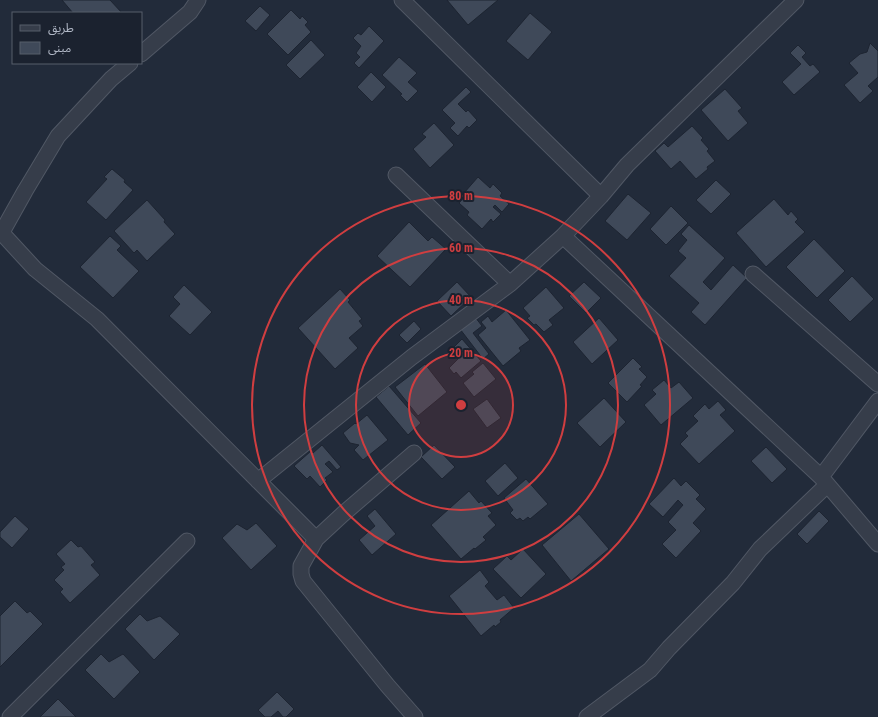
<svg xmlns="http://www.w3.org/2000/svg" width="878" height="717" viewBox="0 0 878 717" font-family="'Roboto Condensed','Noto Sans Arabic',sans-serif">
	<style>
		.building { fill: #3f4959; stroke: #1d2431 }
		.lines { fill: none; stroke-linecap: round; stroke-linejoin: round }
		.street-casing { stroke: #515865; stroke-width: 17 }
		.street { stroke: #363d4a; stroke-width: 15 }
		.ring { fill: none; stroke: #d03e40; stroke-width: 2 }
		.centre { fill: #d03e40; stroke: #1b222f; stroke-width: 2 }
		.ring-label { font-size: 12px; text-anchor: middle; font-weight: bold; fill: #d03e40; stroke: #1b222f; stroke-width: 4; stroke-linejoin: round; paint-order: stroke }
	</style>
	<rect width="100%" height="100%" fill="#222b3a"/>
	<path class="building" d="M62,0h48l12,13h-49z
		M447,0h51l-30,25z
		M260,6l10,9 -14,16 -11,-10z
		M291,10l9,9 2,-3 6,6 -3,3 6,7 -23,23 -21,-21z
		M530,13l22,19 -24,28 -22,-19z
		M369,26l15,15 -25,27 -5,-5 6,-6 -4,-4 5,-7 -8,-8 5,-5 3,2z
		M311,40l14,15 -25,24 -14,-14z
		M870,43l8,8v26l-10,9 5,5 -13,12 -16,-18 14,-12 -9,-10 11,-9 7,-2z
		M798,45l8,8 -4,4 8,9 3,-2 7,8 -26,23 -12,-13 19,-18 -11,-11z
		M399,57l18,16 -9,9 10,9 -11,11 -7,-7 2,-1 -20,-19z
		M371,72l15,15 -14,15 -15,-15z
		M466,87l5,5 -13,12 8,8 2,-2 9,10 -8,8 -2,-2 -9,10 -8,-8 5,-5 -13,-13z
		M725,89l17,19 -4,3 10,12 -20,18 -27,-31z
		M434,123l20,22 -24,23 -17,-19 13,-12 -4,-3z
		M692,126l11,12 -2,2 8,9 -2,2 8,10 -8,6 1,2 -12,10 -16,-18 -9,8 -16,-18 9,-8 4,4z
		M112,169l13,11 -1,2 9,8 -27,30 -20,-18 21,-23 -3,-2z
		M478,177l12,11 3,-4 9,9 -2,3 9,8 -7,8 -7,-7 -2,2 8,7 -8,8 -2,-3 -9,10 -15,-14 2,-3 -10,-9 7,-8 -2,-2z
		M716,180l15,14 -20,20 -15,-14z
		M628,194l23,19 -24,27 -22,-19z
		M774,199l14,16 3,-4 7,8 -3,3 10,10 -39,35 -30,-34z
		M147,200l18,20 -1,2 11,12 -28,27 -10,-11 -3,3 -20,-22z
		M671,206l17,17 -22,22 -16,-16z
		M409,222l19,19 4,-4 14,12 -36,38 -33,-31z
		M689,225l36,33 -22,24 8,8 22,-25 14,13 -42,47 -14,-13 8,-9 -30,-27 17,-18 -8,-7 9,-11 -6,-6z
		M110,236l11,10 -4,4 22,21 -26,27 -33,-31z
		M814,239l31,32 -28,27 -31,-31z
		M852,276l22,23 -24,23 -22,-22z
		M457,282l14,15 -20,19 -14,-15z
		M584,282l17,16 -15,15 -17,-17z
		M184,285l28,27 -22,23 -21,-19 11,-12 -7,-7z
		M546,287l18,21 -15,12 4,5 -9,7 -8,-8 -2,1 -7,-7 3,-2 -7,-8z
		M340,289l10,11 -2,2 14,17 -3,2 4,5 -14,12 9,10 -23,21 -37,-41z
		M506,310l24,30 -11,8 2,3 -18,15 -25,-31 8,-7 -5,-6 7,-6 4,6z
		M475,317l7,9 -9,7 16,21 -6,5 -23,-30z
		M599,318l19,22 -26,24 -19,-22z
		M414,321l7,8 -14,14 -8,-8z
		M462,339l19,22 -20,17 -5,-6 -2,2 -5,-6 9,-9 -8,-8z
		M633,358l9,9 -3,2 8,8 -7,8 2,1 -15,16 -19,-19z
		M483,363l13,16 -22,18 -11,-14 11,-9 -2,-2z
		M425,364l22,28 -29,24 -23,-29z
		M664,380l7,8 8,-6 14,16 -32,27 -17,-20 12,-11 -4,-4z
		M389,386l32,37 -13,12 -32,-38z
		M604,398l22,24 -26,25 -23,-24z
		M487,399l14,19 -14,10 -14,-19z
		M718,401l8,9 -6,5 15,16 -36,33 -19,-20 8,-8 -3,-3 13,-12 -5,-5 12,-12 4,5z
		M367,415l21,25 -25,20 -9,-10 5,-5 -9,-2 -7,-10 12,-10 1,1z
		M322,445l19,22 -4,3 -8,-9 -4,3 8,8 -8,6 2,2 -7,7 -10,-11 -3,3 -13,-13 17,-15 2,2z
		M434,445l21,22 -13,12 -21,-22z
		M766,447l21,22 -15,14 -21,-22z
		M505,463l13,15 -20,18 -13,-15z
		M674,478l7,8 5,-5 14,14 -4,4 10,10 -13,14 8,8 -25,27 -14,-14 14,-14 -8,-8 15,-17 -5,-5 -15,17 -14,-13z
		M526,479l22,25 -18,15 -2,-2 -5,4 -3,-3 -3,2 -7,-7 3,-3 -9,-12z
		M469,491l10,12 2,-2 11,12 -4,3 8,9 -13,12 3,3 -11,9 -1,-1 -13,11 -30,-34z
		M375,509l21,25 -24,21 -13,-15 16,-14 -8,-10z
		M819,511l10,10 -22,23 -10,-10z
		M579,514l30,35 -38,32 -29,-36z
		M15,516l14,13 -17,19 -12,-11v-5z
		M256,523l21,23 -26,24 -29,-32 15,-14 10,6z
		M71,540l7,7 3,-1 14,16 -4,3 9,10 -30,28 -10,-11 3,-3 -9,-9 10,-10 -3,-3 4,-3 -9,-10z
		M523,549l23,25 -25,24 -28,-29 14,-13 4,4z
		M480,570l9,12 -4,4 12,14 7,-5 10,13 -14,12 1,2 -6,5 -1,-2 -13,11 -32,-40z
		M15,601l12,12 3,-2 13,13 -43,43v-51z
		M140,614l7,7 13,-5 20,18 -26,26 -29,-31z
		M101,654l8,8 14,-8 17,18 -26,27 -29,-29z
		M277,692l17,17 -8,8h-3l-5,-6 -7,6h-6l-7,-7z
		M58,699l18,18h-36z"/>
	<g class="lines">
		<defs>
			<path id="street" d="M402,0l199,196
				M141,54l49,-42 8,-12
				M396,175l114,109
				M0,231l35,38 62,50 219,220
				M2,232l23,-41 33,-55 53,-57 19,-16
				M563,236l258,241 57,67
				M753,274l125,110
				M414,453l-71,61 -27,25 -15,27v8l2,7 84,104 28,32
				M821,477l57,-76
				M258,481l154,-124 98,-73 53,-48 38,-40 26,-31 169,-165
				M10,717l177,-176
				M587,717l63,-47 19,-22 64,-65 27,-34 67,-64"/>
		</defs>
		<use href="#street" class="street-casing"/>
		<use href="#street" class="street"/>
	</g>
	<circle cx="461" cy="405" r="52" fill="#d03e40" fill-opacity=".12"/>
	<g class="ring">
		<circle cx="461" cy="405" r="52"/>
		<circle cx="461" cy="405" r="105"/>
		<circle cx="461" cy="405" r="157"/>
		<circle cx="461" cy="405" r="209"/>
	</g>
	<circle cx="461" cy="405" r="6" class="centre"/>
	<g class="ring-label">
		<text x="461" y="200">80 m</text>
		<text x="461" y="252">60 m</text>
		<text x="461" y="304">40 m</text>
		<text x="461" y="357">20 m</text>
	</g>
	<rect x="12" y="12" width="130" height="52" fill="#1b222f" stroke="#575e6b"/>
	<rect x="20" y="25" width="20" height="6" fill="#363d4a" stroke="#575e6b"/>
	<text x="48" y="32" font-size="12" fill="#b1b8c6">طريق</text>
	<rect x="20" y="42" width="20" height="12" fill="#3f4959" stroke="#575e6b"/>
	<text x="48" y="52" font-size="12" fill="#b1b8c6">مبنى</text>
</svg>
